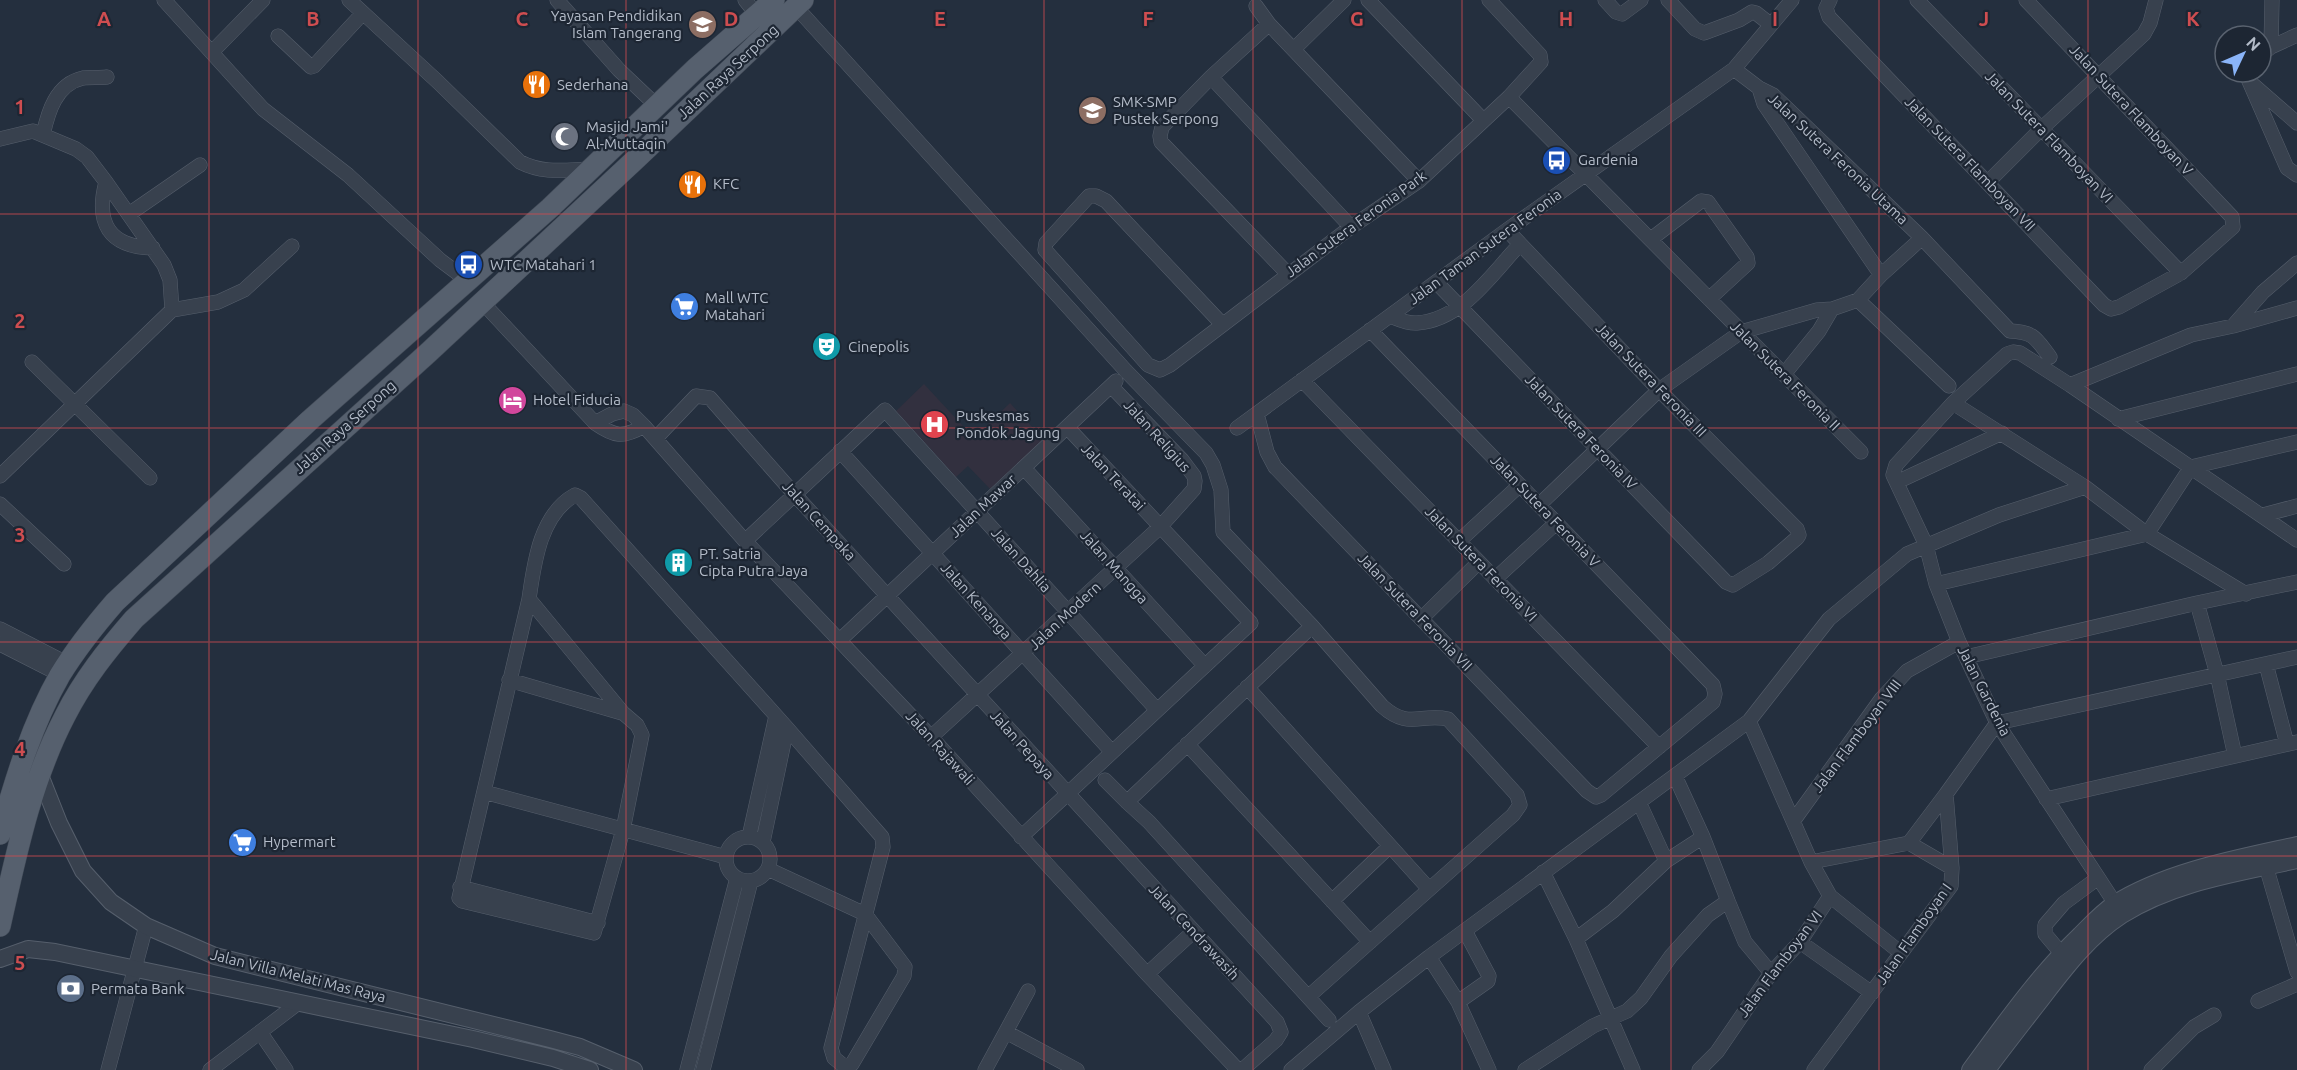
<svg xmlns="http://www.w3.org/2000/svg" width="2297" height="1070" viewBox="0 0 2297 1070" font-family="Ubuntu,sans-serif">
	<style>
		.medical { fill: #32303f }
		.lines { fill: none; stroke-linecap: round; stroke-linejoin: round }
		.minor-casing { stroke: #565f6c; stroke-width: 15 }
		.tertiary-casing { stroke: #565f6c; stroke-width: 18 }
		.primary-casing { stroke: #414a57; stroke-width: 22 }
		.minor { stroke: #38414e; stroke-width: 14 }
		.tertiary { stroke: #38414e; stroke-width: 16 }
		.primary { stroke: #56606e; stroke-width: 21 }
		.grid { fill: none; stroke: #ce4d50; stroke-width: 1.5; stroke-opacity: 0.55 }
		.labels { text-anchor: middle; stroke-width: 4.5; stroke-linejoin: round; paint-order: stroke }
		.poi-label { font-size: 15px; fill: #b4bcc9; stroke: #1d2633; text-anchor: start }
		.street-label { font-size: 15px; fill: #b4bcc9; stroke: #1d2633 }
		.grid-label { font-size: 20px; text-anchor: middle; font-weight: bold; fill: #ce4d50; stroke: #1d2633; stroke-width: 4.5; stroke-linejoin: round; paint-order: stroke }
	</style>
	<rect width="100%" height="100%" fill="#242f3e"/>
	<path class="medical" d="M924,384l50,54 36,-35 35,38 -54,49 -23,-24 -12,11 -60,-66z"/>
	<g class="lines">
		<defs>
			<path id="minor" d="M164,0l99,109 85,66 92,85 28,21
				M349,0l89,82 82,80c24,12 44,8 70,7
				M557,0l62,70 38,36
				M745,0l12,15
				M1368,0l115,120
				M1605,0l11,12 6,2 19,-14
				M1668,0l27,29 9,4 35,-13 13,-8 4,1 14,11
				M1830,0l-4,8 3,9 275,288 7,4 8,-2 62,-34 52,-46 -1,-10 -206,-217
				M1917,0l264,273
				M1256,6l13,18 150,157
				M796,7l330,364 80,82 7,12 8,25 2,42 89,94 70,80c27,24 38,7 66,13l69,76 3,10 -7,10 -204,181
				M1269,24l-58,53 -49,50 -2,9 1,6 127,132
				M278,36l33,31 3,-1 49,-53
				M2271,47l1,-47
				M1294,49l50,-49
				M212,52l51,-52
				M2261,55l10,-8 26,-12
				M1734,69l25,19 14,7 149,143 88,93c25,1 26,8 40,26
				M2245,72l42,96 10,7
				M1211,77l140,150
				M2251,83l46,40
				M1759,88l5,16 117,171
				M1509,97l352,355
				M43,135c5,-23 13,-51 40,-57 7,-1 17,0 24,-1
				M0,139l33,-8 43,18 11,8 19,25 58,83 6,15 2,30 -172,166
				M106,182c-11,41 3,65 47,66
				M1988,182l53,-53 103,-95 6,-11 6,-23
				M129,214l71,-49
				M1651,239l50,-38 7,1 39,55 1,6 -39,36
				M1436,282l290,300 7,3 35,-22 29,-25 2,-3 -2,-6 -138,-139 -152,-160
				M1858,300l91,86
				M482,302l113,121c20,14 28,15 49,3
				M172,310l46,-8 26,-12 48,-44
				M1390,316c8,3 18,8 27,7 45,-3 74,-48 103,-79
				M1222,324l-116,-123 -10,-5h-7l-43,47 -1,7 103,115 12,5 10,-5 181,-138 68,-46 90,-84 32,-35 -1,-7 -51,-55
				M2233,326l30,-34 34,-29
				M32,362l118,116
				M1785,373l34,-42 13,-22 26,-9 23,-25 41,-37
				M1302,380l357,367
				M2070,385l121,-50 42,-9 64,-18
				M1953,403l-57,62 -3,10 33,70 10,39 23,58 38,81 123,188
				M1257,414l10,38 8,15 312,324 9,6 5,-2 112,-93 2,-8 -2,-9 -343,-355
				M2118,419l179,-45
				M595,423l17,-9 12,-3 9,4 11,11 101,115 186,196 216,237 91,96
				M1237,428l270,-198 227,-161 58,-69
				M656,438l40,-42 14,2 86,98 481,526 4,10 -5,8 -34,30
				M840,451l272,301
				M1024,468l181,198
				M1897,482l105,-49
				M0,504l64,60
				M1539,505l120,-115 82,-58 76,-22 15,-1
				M2263,515l34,-9
				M745,541l140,-131 272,300
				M1459,541l61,-56
				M1495,579l61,-56
				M1936,584l211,-50 44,-67 106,-25
				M2246,594l-99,-60 -62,-47 -132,-84 54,-49 6,-2 7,1 50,32 227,155
				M529,599l94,114 14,12 5,10 -19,95 -29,103 -132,-32 -3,-3 70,-299c5,-35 11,-85 46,-104l6,3 206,230 95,109 1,10 -52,201 3,10 10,8 8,-2 52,-88 1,-9 -40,-53 -97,-45
				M2197,603l20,71 18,82
				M1422,618l57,-56
				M1312,626l-185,176 22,20 180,198
				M0,629l68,35
				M840,640l276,-259
				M0,644l61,31
				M1966,657l231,-54 100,-21
				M2266,664l21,80
				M509,680l113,33
				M1247,687l182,202
				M931,737l229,-210 34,-38 1,-8 -1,-5 -12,-16 -71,-74
				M1187,744l183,198
				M1105,780l22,22
				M484,792l242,65
				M1946,794l-37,49 43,25
				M2046,799l251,-57
				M1639,802l27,59
				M1794,820l88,-122 25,-27 52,-29
				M726 859a22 22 0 1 1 44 0a22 22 0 1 1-44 0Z
				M749,837l27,-121
				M1021,837l230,-214 -184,-196
				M763,842l24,-114
				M2263,856l34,116
				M1811,862l98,-19
				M1543,872l33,67 57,131
				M460,887l138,36
				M1830,896l71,57
				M1332,901l58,-55
				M1728,901l17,41 26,31
				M1576,939l37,-28 53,-50 37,-24
				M1800,942l72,51
				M2061,953l-16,-19v-9l19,-22 34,-25
				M1429,957l29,45 31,68
				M1147,974l46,-42
				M2258,1001l39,-17
				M1458,1002l30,-21 1,-5 -24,-45
				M1359,1012l25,58
				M260,1032l26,38
				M1006,1032l71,38
				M108,1070l38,-144
				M210,1070l87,-66
				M687,1070l50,-192
				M703,1070l48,-189
				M985,1070l43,-79
				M1291,1070l68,-58 70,-55 320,-236 80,-102 78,-65 92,-39 86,-28
				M1525,1070l68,-44 34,-15 14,-13 30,-42 37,-41 20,-14 -25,-64 -28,-61
				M1699,1070l18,-18 54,-79 29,-31 30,-46 -19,-34 -62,-141
				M1814,1070l137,-184 1,-18 -6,-74 51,-71 300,-66
				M2151,1070l43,-43 20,-12"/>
			<path id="tertiary" d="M40,775l19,48 24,48 28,31 35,24 69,30 335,83 30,8 54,23
				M0,959l28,-10 27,3 418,87 80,19 37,12
				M1970,1070c34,-46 68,-95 110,-135 11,-11 21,-22 34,-31 52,-33 124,-46 183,-59
				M1987,1070c17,-23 35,-46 53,-69 24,-31 48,-64 82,-86 52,-33 117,-42 175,-55"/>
			<path id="primary" d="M0,834c15,-54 32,-110 60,-159 16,-26 35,-50 55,-73l195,-182 240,-212 145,-139 79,-69
				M0,926c16,-71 31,-145 65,-210 18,-36 43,-67 69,-97l295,-267 208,-194 166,-158"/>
		</defs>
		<use href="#minor" class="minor-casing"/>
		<use href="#tertiary" class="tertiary-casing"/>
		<use href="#primary" class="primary-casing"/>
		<use href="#minor" class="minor"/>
		<use href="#tertiary" class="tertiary"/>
		<use href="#primary" class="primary"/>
	</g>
	<path class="grid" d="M209,0v1070M418,0v1070M626,0v1070M835,0v1070M1044,0v1070M1253,0v1070M1462,0v1070M1671,0v1070M1879,0v1070M2088,0v1070M0,214h2297M0,428h2297M0,642h2297M0,856h2297"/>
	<defs>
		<symbol id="school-disc" viewBox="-11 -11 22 22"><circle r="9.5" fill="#8d6e63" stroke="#1d2633"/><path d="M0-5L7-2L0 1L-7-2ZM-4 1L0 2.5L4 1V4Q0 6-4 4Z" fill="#fff"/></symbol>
		<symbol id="restaurant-disc" viewBox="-11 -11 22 22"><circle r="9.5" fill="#e8710a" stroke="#1d2633"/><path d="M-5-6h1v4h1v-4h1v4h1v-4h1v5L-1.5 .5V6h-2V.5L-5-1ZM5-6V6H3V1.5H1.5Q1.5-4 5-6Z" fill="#fff"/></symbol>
		<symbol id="mosque-disc" viewBox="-11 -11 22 22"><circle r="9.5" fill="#6b7280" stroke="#1d2633"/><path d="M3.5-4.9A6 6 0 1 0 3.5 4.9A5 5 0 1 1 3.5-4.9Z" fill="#fff"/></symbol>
		<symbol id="bus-disc" viewBox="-11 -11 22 22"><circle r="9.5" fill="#1a4fb4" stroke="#1d2633"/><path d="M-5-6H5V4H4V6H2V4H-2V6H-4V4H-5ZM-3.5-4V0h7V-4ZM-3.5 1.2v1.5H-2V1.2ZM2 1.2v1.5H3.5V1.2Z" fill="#fff"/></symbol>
		<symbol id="supermarket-disc" viewBox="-11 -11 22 22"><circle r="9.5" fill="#3f7fe0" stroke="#1d2633"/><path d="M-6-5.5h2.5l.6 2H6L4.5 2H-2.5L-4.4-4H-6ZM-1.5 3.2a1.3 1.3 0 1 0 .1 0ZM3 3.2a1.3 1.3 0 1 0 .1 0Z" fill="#fff"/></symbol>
		<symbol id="theatre-disc" viewBox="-11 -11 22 22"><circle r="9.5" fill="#0f9aa8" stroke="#1d2633"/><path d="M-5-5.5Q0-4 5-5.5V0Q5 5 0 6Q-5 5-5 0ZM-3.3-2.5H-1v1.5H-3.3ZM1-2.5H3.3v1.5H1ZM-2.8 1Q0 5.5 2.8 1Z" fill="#fff"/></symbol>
		<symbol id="hotel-disc" viewBox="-11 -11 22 22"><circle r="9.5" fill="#d1479c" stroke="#1d2633"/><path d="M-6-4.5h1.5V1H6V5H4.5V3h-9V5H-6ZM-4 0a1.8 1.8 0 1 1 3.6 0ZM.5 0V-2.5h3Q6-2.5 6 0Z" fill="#fff"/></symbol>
		<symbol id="hospital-disc" viewBox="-11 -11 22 22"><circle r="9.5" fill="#e0444e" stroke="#1d2633"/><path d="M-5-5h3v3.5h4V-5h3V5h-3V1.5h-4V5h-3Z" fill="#fff"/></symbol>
		<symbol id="building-disc" viewBox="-11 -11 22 22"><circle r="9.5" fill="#0f9aa8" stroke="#1d2633"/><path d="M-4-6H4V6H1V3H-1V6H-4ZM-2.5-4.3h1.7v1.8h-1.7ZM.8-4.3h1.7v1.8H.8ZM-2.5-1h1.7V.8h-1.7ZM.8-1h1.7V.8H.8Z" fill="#fff"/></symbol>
		<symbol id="bank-disc" viewBox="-11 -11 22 22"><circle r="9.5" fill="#5c6f8a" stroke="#1d2633"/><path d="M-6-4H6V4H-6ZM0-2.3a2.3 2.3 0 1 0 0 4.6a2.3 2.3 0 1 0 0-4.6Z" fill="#fff"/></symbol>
	</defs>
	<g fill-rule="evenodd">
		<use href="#school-disc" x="686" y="8" width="33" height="33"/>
		<use href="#restaurant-disc" x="520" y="68" width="33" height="33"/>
		<use href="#school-disc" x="1076" y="94" width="33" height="33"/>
		<use href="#mosque-disc" x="548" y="120" width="33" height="33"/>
		<use href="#bus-disc" x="1540" y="144" width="33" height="33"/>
		<use href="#restaurant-disc" x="676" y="168" width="33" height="33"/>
		<use href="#bus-disc" x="452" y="248" width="33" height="33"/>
		<use href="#supermarket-disc" x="668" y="290" width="33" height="33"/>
		<use href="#theatre-disc" x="810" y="330" width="33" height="33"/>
		<use href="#hotel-disc" x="496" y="384" width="33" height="33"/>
		<use href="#hospital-disc" x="918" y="408" width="33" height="33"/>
		<use href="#building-disc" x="662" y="546" width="33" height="33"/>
		<use href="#supermarket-disc" x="226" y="826" width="33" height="33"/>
		<use href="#bank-disc" x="54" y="972" width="33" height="33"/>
	</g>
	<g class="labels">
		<g class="poi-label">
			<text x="682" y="21" text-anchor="end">Yayasan Pendidikan<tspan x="682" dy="17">Islam Tangerang</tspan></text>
			<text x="557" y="90">Sederhana</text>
			<text x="1113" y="107">SMK-SMP<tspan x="1113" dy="17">Pustek Serpong</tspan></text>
			<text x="586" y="132">Masjid Jami'<tspan x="586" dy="17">Al-Muttaqin</tspan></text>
			<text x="1578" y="165">Gardenia</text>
			<text x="713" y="189">KFC</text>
			<text x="490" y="270">WTC Matahari 1</text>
			<text x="705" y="303">Mall WTC<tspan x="705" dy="17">Matahari</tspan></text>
			<text x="848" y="352">Cinepolis</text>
			<text x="533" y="405">Hotel Fiducia</text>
			<text x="956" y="421">Puskesmas<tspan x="956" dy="17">Pondok Jagung</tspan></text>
			<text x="699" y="559">PT. Satria<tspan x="699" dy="17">Cipta Putra Jaya</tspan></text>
			<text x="263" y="847">Hypermart</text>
			<text x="91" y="994">Permata Bank</text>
		</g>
		<g class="street-label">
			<text transform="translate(728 72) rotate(-43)" y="5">Jalan Raya Serpong</text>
			<text transform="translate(2131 110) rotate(47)" y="5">Jalan Sutera Flamboyan V</text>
			<text transform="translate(2049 137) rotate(46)" y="5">Jalan Sutera Flamboyan VI</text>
			<text transform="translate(1838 159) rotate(43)" y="5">Jalan Sutera Feronia Utama</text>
			<text transform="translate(1970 164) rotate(46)" y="5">Jalan Sutera Flamboyan VII</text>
			<text transform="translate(1356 224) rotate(-36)" y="5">Jalan Sutera Feronia Park</text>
			<text transform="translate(1485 247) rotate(-36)" y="5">Jalan Taman Sutera Feronia</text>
			<text transform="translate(1785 376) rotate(45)" y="5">Jalan Sutera Feronia II</text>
			<text transform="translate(1651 380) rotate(46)" y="5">Jalan Sutera Feronia III</text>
			<text transform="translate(345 427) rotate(-42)" y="5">Jalan Raya Serpong</text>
			<text transform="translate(1581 432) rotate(46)" y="5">Jalan Sutera Feronia IV</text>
			<text transform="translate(1157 436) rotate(48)" y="5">Jalan Religius</text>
			<text transform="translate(1113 477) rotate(47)" y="5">Jalan Teratai</text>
			<text transform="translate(983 506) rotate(-43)" y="5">Jalan Mawar</text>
			<text transform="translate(1545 511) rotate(46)" y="5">Jalan Sutera Feronia V</text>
			<text transform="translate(819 521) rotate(48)" y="5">Jalan Cempaka</text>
			<text transform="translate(1021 560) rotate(48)" y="5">Jalan Dahlia</text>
			<text transform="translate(1481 564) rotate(46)" y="5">Jalan Sutera Feronia VI</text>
			<text transform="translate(1114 567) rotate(48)" y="5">Jalan Mangga</text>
			<text transform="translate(976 601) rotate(48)" y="5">Jalan Kenanga</text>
			<text transform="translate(1415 612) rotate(46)" y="5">Jalan Sutera Feronia VII</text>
			<text transform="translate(1065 616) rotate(-43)" y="5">Jalan Modern</text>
			<text transform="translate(1984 691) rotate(63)" y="5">Jalan Gardenia</text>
			<text transform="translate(1857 736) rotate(-53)" y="5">Jalan Flamboyan VIII</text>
			<text transform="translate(1022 745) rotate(48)" y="5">Jalan Pepaya</text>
			<text transform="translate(940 748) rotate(48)" y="5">Jalan Rajawali</text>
			<text transform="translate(1194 932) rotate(47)" y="5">Jalan Cendrawasih</text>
			<text transform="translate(1914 934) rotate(-55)" y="5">Jalan Flamboyan I</text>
			<text transform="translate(1780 964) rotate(-53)" y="5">Jalan Flamboyan VI</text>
			<text transform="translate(298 976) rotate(14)" y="5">Jalan Villa Melati Mas Raya</text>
		</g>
	</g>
	<g class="grid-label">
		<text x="104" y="26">A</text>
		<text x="313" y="26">B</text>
		<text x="522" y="26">C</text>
		<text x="731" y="26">D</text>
		<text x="940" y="26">E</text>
		<text x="1148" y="26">F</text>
		<text x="1357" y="26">G</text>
		<text x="1566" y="26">H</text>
		<text x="1775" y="26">I</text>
		<text x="1984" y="26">J</text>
		<text x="2193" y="26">K</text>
		<text x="20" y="114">1</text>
		<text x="20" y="328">2</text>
		<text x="20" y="542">3</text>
		<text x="20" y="756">4</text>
		<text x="20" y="970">5</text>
	</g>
	<g transform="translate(2243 54) rotate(46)"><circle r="28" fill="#1d2633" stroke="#59626f" stroke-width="1.5"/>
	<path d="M0-4.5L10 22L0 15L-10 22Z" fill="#8ab4f8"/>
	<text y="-9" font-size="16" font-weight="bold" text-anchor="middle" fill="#b4bcc9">N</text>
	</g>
</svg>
